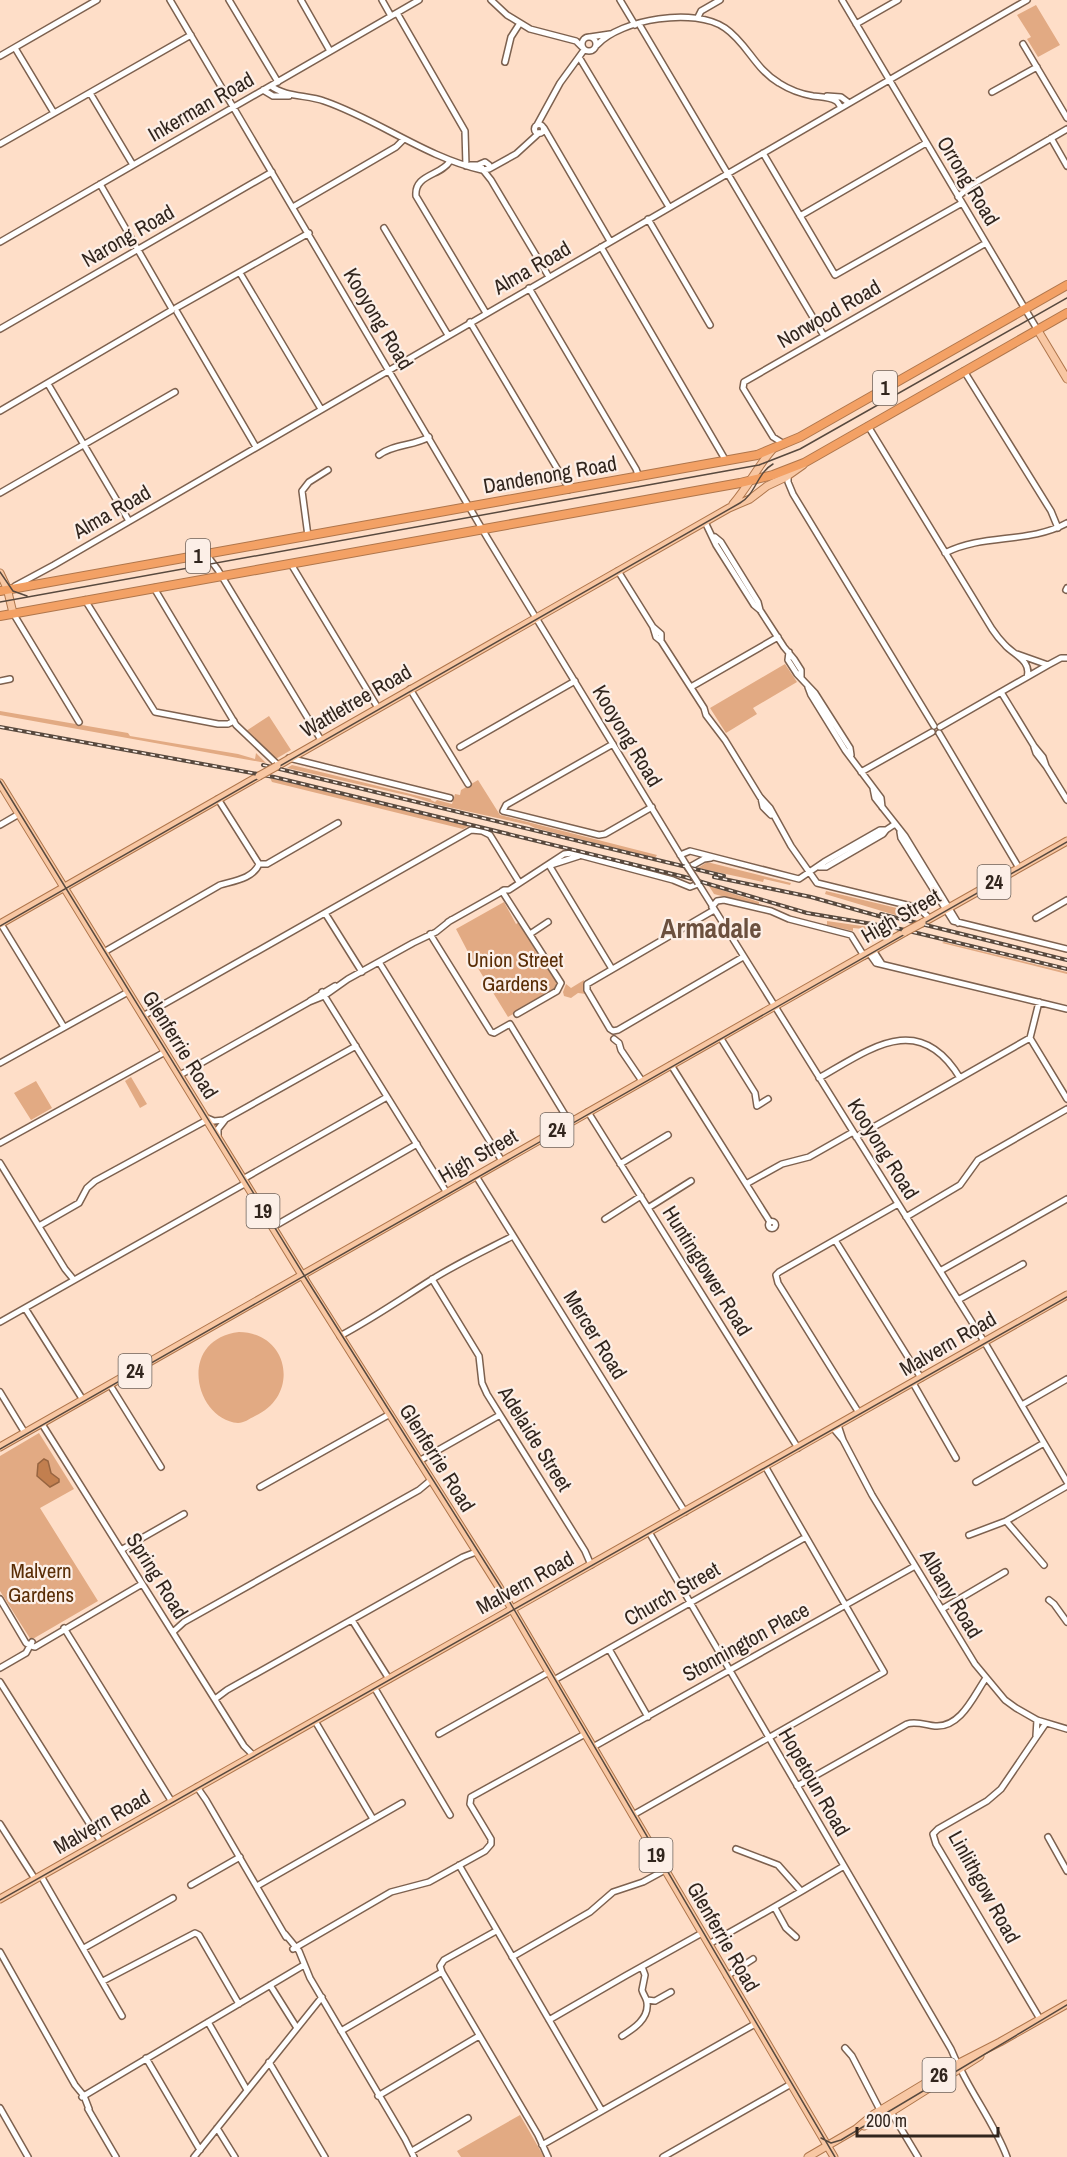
<svg xmlns="http://www.w3.org/2000/svg" width="1067" height="2157" viewBox="0 0 1067 2157" font-family="'Archivo Narrow',sans-serif">
	<style>
		.green { fill: #e2aa83 }
		.water { fill: #c27f4f; stroke: #966440; stroke-width: 1.5 }
		.lines { fill: none; stroke-linecap: round; stroke-linejoin: round }
		.minor-casing { stroke: #7d614f; stroke-width: 8 }
		.major-casing { stroke: #af764c; stroke-width: 9 }
		.highway-casing { stroke: #af764c; stroke-width: 10 }
		.minor { stroke: #fff; stroke-width: 5 }
		.major { stroke: #f8c7a3; stroke-width: 7 }
		.highway { stroke: #f3a165; stroke-width: 8 }
		.tram { stroke: #58493e; stroke-width: 1.5 }
		.rail-casing { stroke: #58493e; stroke-width: 4 }
		.rail { stroke: #fcefe7; stroke-width: 1.5; stroke-dasharray: 4.5; stroke-linecap: butt }
		.minor-bridge-casing { stroke: #7d614f; stroke-width: 8; stroke-linecap: butt }
		.major-bridge-casing { stroke: #af764c; stroke-width: 9; stroke-linecap: butt }
		.minor-bridge { stroke: #fff; stroke-width: 5 }
		.major-bridge { stroke: #f8c7a3; stroke-width: 7 }
		.labels { text-anchor: middle; stroke-width: 4.5; stroke-linejoin: round; paint-order: stroke }
		.shield { fill: #fcefe7; stroke: #6e625a; stroke-width: 1.5 }
		.shield-label { font-size: 20px; font-weight: bold; fill: #31251d }
		.street-label { font-size: 21px; fill: #31251d; stroke: #fcefe7 }
		.park-label { font-size: 21px; fill: #592d06; stroke: #fcefe7 }
		.district-label { font-size: 27px; font-weight: bold; fill: #6b503e; stroke: #fcefe7 }
	</style>
	<rect width="100%" height="100%" fill="#fedec8"/>
	<path class="green" d="M1036,5l24,40 -22,12 -11,-18 4,-2 -14,-22z
		M785,664l12,18 -44,26 4,6 -31,19 -16,-25z
		M0,711l128,22 2,3 108,18 17,5 1,-6 10,10 -266,-48z
		M269,716l22,34 -17,10 -28,-29z
		M292,765l139,34v1l4,2 2,-2 15,4 3,-10 5,1 1,-5 17,-10 22,35 157,40 -2,3 -120,-30 -6,-3 -90,-20 -29,-9 -123,-28z
		M270,778l199,48 -6,3 -191,-47z
		M707,862l84,21 -1,2 -26,-6 -1,3 -65,-14z
		M709,886l50,16v2l19,7 -64,-17z
		M826,891l79,19 7,10 -87,-26z
		M504,902l12,22 3,-2 39,61 -2,6 -48,28 -40,-65 -12,-23z
		M827,921l42,6 1,-3 25,5 -7,5 -5,-1v-2l-30,-3v3l-26,-6z
		M944,942l123,30v2l-125,-31z
		M584,980l2,14 -8,-1 -7,5 -7,-2 -1,-4 3,-8 5,4z
		M131,1077l16,27 -7,4 -15,-27z
		M36,1081l16,27 -21,12 -17,-27z
		M239,1332c51,1 61,64 16,84 -6,3 -11,7 -17,7 -43,-3 -62,-83 1,-91z
		M39,1433l35,56 -34,19 58,93 -67,39 -31,-49v-135z
		M520,2115l24,42h-83l-4,-6z"/>
	<path class="water" d="M44,1459l4,2 3,12 8,6v3l-9,5 -13,-11 1,-12z"/>
	<g class="lines">
		<defs>
			<path id="minor" d="M170,0l318,539 199,327
				M229,0l49,82
				M301,0l29,51
				M382,0l9,16
				M491,0l16,15 23,14 46,12 6,6
				M620,0l15,25
				M842,0l195,329
				M397,13l68,118 1,35
				M698,17l3,-6 19,-11
				M639,24l185,312
				M856,24l42,-24
				M582 44a7 7 0 1 1 14 0a7 7 0 1 1-14 0Z
				M590,37l20,-3
				M1023,44l44,74
				M597,45c24,-26 98,-38 128,-17 22,15 30,41 54,55 11,7 22,11 34,13 7,1 17,1 23,5 2,1 4,5 5,7
				M15,48l39,65
				M0,56l97,-56
				M579,57l90,150
				M505,62l6,-25 9,-14
				M271,86c14,11 37,9 53,15 55,19 101,56 158,69
				M263,90l10,6h16
				M992,92l45,-25
				M90,93l43,72
				M827,96l14,1 8,6
				M534.5 129a4.5 4.5 0 1 1 9 0a4.5 4.5 0 1 1-9 0Z
				M537,125l23,-42 24,-33
				M544,128l66,113
				M1051,138l16,28
				M0,144l191,-109
				M763,153l72,122 127,-72
				M450,161c-9,15 -36,13 -34,35l70,117
				M470,165h8l7,-3 4,3v4l-7,1 -1,-6
				M489,169l27,-15 23,-21
				M483,170l8,10 58,97
				M100,184l72,125
				M958,197l13,-12 96,-56
				M293,207l103,-60 8,-8
				M800,216l126,-73
				M648,219l62,106
				M384,228l64,107
				M0,242l419,-242
				M601,247l125,214
				M240,273l81,136
				M529,288l107,181 3,8
				M176,308l133,-75
				M177,312l79,135
				M470,322l97,163 1,5
				M0,329l272,-157
				M964,371l87,140 7,17
				M48,384l81,137
				M0,411l172,-101
				M868,426l124,203c4,6 8,11 13,16 9,10 27,16 22,32
				M784,444l-11,-7 -30,-49 1,-6 242,-139
				M379,455c14,-11 35,-9 50,-18
				M788,475v7l5,12 141,232
				M0,493l175,-101
				M705,522l11,23 38,60 6,5 24,37 10,12 7,11v7
				M308,536l-6,-45 7,-9 19,-12
				M715,537l6,5 37,60 2,8
				M945,553c39,-20 84,-9 122,-30
				M206,554l12,16 103,170
				M291,564l87,144
				M618,571l35,56 3,10 5,4 43,67 2,7 19,25 35,57 10,11 21,38 26,37 102,25 10,10
				M15,586l39,-21 973,-565
				M154,588l82,137 42,40
				M1066,590l1,-2
				M85,600l70,112 63,12h10l6,-3
				M13,613l66,109
				M653,627l8,7v7
				M789,652l-1,8 9,14 18,19 35,55 1,7
				M1017,654l31,11
				M0,681l10,-2
				M691,687l87,-50
				M808,687l3,8 34,55 36,48 1,9
				M410,689l58,95
				M1001,692l33,54 9,11 3,9
				M940,727l108,-62 13,-7h6
				M939,733l80,135
				M613,744l-107,61 -3,6 96,24 6,-1 47,-27
				M460,747l115,-66
				M1034,747l2,6 10,13 21,34
				M289,758l161,40
				M861,772l71,-40
				M873,788l2,10 30,38 53,87
				M761,798l2,9 8,8
				M218,799l41,65
				M0,825l19,-11
				M900,832l1,6 52,83 114,28
				M680,855l10,-4 109,28 25,-17 56,-32h6
				M549,865l63,104
				M551,865l28,-9
				M819,867h7l57,-33 3,-4 9,-6
				M688,868l16,-9 7,-1
				M698,883l287,460 82,139
				M504,890h5l55,-36 8,-1 101,27 17,7 8,-3
				M502,891l59,92 -4,8 -40,23
				M712,907l5,-6 7,-1 47,11 18,8 62,16 13,21
				M714,910l-127,74v6l23,39 3,2 5,-1 125,-73
				M325,913l37,59
				M1036,918l31,-18
				M448,922l55,-31
				M1,924l63,103
				M430,934l61,98 3,1 16,-9 60,99
				M530,934l18,-12
				M873,950l9,14
				M104,952l116,-67c13,-4 33,-6 39,-21h8l71,-41
				M869,953l7,10 191,46
				M379,962l123,199
				M322,992l125,201
				M310,1001l25,-15
				M1039,1002l-9,36 37,61
				M143,1016l328,-186 11,1 8,4 29,47
				M720,1037l35,56 2,13 11,-7
				M614,1039l5,4 2,7 21,31
				M0,1063l128,-71
				M671,1065l99,157
				M180,1075l129,-73 15,-6 24,-17 65,-36 23,-11 15,-12
				M819,1078c51,-29 100,-68 141,0
				M588,1112l210,336
				M207,1118l7,3 10,-1 132,-74
				M856,1137l174,-99
				M218,1138v-9l7,-9
				M0,1143l165,-91
				M0,1163l65,106 9,11
				M620,1164l48,-29
				M476,1176l209,336
				M243,1179l144,-82
				M746,1184l36,-20 27,-7 44,-25
				M648,1208l43,-27
				M906,1217l54,-32 18,-25 89,-51
				M605,1219l36,-23
				M768.5 1225a3.5 3.5 0 1 1 7 0a3.5 3.5 0 1 1-7 0Z
				M39,1226l40,-23 8,-15 8,-7 112,-61
				M273,1227l144,-83
				M835,1240l86,138
				M940,1271l127,-72
				M432,1279l47,77 3,27 5,11 98,157 6,14
				M958,1300l65,-36
				M25,1308l58,92
				M0,1322l246,-139
				M340,1336c32,-17 61,-37 91,-56 27,-17 55,-30 82,-44
				M913,1383l43,75
				M110,1385l51,82
				M0,1392l25,41
				M1022,1405l45,-26
				M859,1413l-81,-130 -2,-8 3,-3 119,-68
				M42,1424l202,322 9,9
				M838,1425l5,15 29,55 103,169 30,36 11,8 21,12 30,9
				M833,1428l10,12
				M419,1461l81,-46
				M976,1482l68,-39
				M260,1487l130,-73
				M1006,1521l38,44
				M649,1532l302,517 7,16
				M969,1535l37,-14 61,-35
				M121,1550l63,-36
				M0,1599l26,44 5,3 4,1 107,-63
				M1049,1600l5,4 13,18
				M942,1609l63,-37
				M352,1620l37,59
				M64,1628l108,174
				M173,1632l11,-10 235,-132 12,-10
				M609,1649l39,68
				M0,1668l26,-15 6,-11
				M554,1680l252,-143
				M0,1682l101,160
				M374,1687l76,128
				M215,1699l12,-9 236,-133 13,-5
				M315,1721l58,98
				M439,1734l110,-62
				M1036,1736l1,-16
				M593,1747l322,-181
				M797,1786l110,-62c9,-3 19,1 28,2 26,2 39,-31 51,-48
				M197,1787l9,13 80,137
				M633,1815l251,-143 -119,-206
				M0,1824l35,55
				M1048,1837l19,34
				M736,1849l42,16 23,26
				M459,1865l143,246
				M41,1876l81,140
				M191,1885l49,-28
				M257,1886l145,-83
				M775,1908l11,20 10,9
				M285,1934l14,17 11,27 95,161 9,18
				M709,1944c45,-25 90,-51 135,-78
				M84,1948l89,-50
				M293,1949l98,-57 38,-10 56,-31 6,-7v-5l-21,-35 1,-7 114,-63
				M0,1952l75,133 9,11 5,13
				M512,1957l78,-45 23,-20 30,-10 22,-12
				M442,1972l96,163 10,22
				M727,1976l26,-17
				M103,1981l92,-48 4,2 40,69
				M270,1985l27,43
				M647,2000l8,1 16,-9
				M1040,2019l-104,-175 -3,-10 5,-5 49,-28 14,-12 45,-66
				M549,2020c51,-30 102,-59 153,-87
				M208,2022l39,68
				M341,2031l101,-59 -2,-6 4,-6 52,-29
				M622,2036c11,-7 27,-17 25,-33 0,-4 -4,-9 -5,-13l3,-15 -3,-8
				M845,2048l7,8 28,54
				M146,2058l54,92
				M269,2062l56,95
				M961,2070c14,29 35,57 46,87
				M378,2096l101,-60
				M82,2097l222,-132
				M0,2108l28,49
				M88,2109l28,48
				M891,2112l27,45
				M217,2128l18,29
				M542,2145l213,-121
				M412,2151l56,-33
				M194,2157l128,-160
				M663,2157l128,-73"/>
			<path id="major" d="M1037,329l30,50
				M733,504c15,-17 24,-37 39,-54
				M0,573l7,15 6,25
				M277,766l452,-258 21,-9 17,-13 19,-9 17,-12
				M0,783l307,500 192,304 335,570
				M922,923l145,-82
				M0,924l259,-148
				M0,1447l905,-515
				M0,1899l1067,-604
				M864,2126l27,-14 89,-56
				M808,2157l48,-28 18,-15 83,-50 43,-22 67,-38"/>
			<path id="highway" d="M0,591l757,-136 43,-18 267,-152
				M0,616l740,-133 33,-8 31,-12 263,-150"/>
		</defs>
		<use href="#minor" class="minor-casing"/>
		<use href="#major" class="major-casing"/>
		<use href="#highway" class="highway-casing"/>
		<use href="#minor" class="minor"/>
		<use href="#major" class="major"/>
		<use href="#highway" class="highway"/>
		<path class="tram" d="M0,572l13,19 14,5
			M0,602l759,-137 41,-16 267,-151
			M0,781l307,499 198,314 330,563
			M0,926l740,-423c16,-9 17,-30 33,-39
			M0,1449l1067,-607
			M0,1900l1067,-603
			M821,2138l10,5 10,-3 226,-135"/>
		<defs>
			<path id="rail" d="M0,727l274,50 411,100 122,36 89,15 171,41
				M263,765l461,111
				M714,877l97,20 78,22
				M881,914l186,46"/>
		</defs>
		<use href="#rail" class="rail-casing"/>
		<use href="#rail" class="rail"/>
		<defs>
			<path id="minor-bridge" d="M687,866l11,17"/>
			<path id="major-bridge" d="M259,776l18,-10
				M905,932l17,-9"/>
		</defs>
		<use href="#minor-bridge" class="minor-bridge-casing"/>
		<use href="#major-bridge" class="major-bridge-casing"/>
		<use href="#minor-bridge" class="minor-bridge"/>
		<use href="#major-bridge" class="major-bridge"/>
	</g>
	<g class="labels">
		<g class="shield">
			<rect x="873" y="371" width="24" height="34" rx="4.5"/>
			<rect x="186" y="539" width="24" height="34" rx="4.5"/>
			<rect x="977.5" y="865" width="33" height="34" rx="4.5"/>
			<rect x="540.5" y="1113" width="33" height="34" rx="4.5"/>
			<rect x="246.5" y="1194" width="33" height="34" rx="4.5"/>
			<rect x="118.5" y="1354" width="33" height="34" rx="4.5"/>
			<rect x="639.5" y="1838" width="33" height="34" rx="4.5"/>
			<rect x="922.5" y="2058" width="33" height="34" rx="4.5"/>
		</g>
		<g class="shield-label">
			<text x="885" y="395">1</text>
			<text x="198" y="563">1</text>
			<text x="994" y="889">24</text>
			<text x="557" y="1137">24</text>
			<text x="263" y="1218">19</text>
			<text x="135" y="1378">24</text>
			<text x="656" y="1862">19</text>
			<text x="939" y="2082">26</text>
		</g>
		<g class="street-label">
			<text transform="translate(201 107) rotate(-30)" y="7">Inkerman Road</text>
			<text transform="translate(968 181) rotate(59)" y="7">Orrong Road</text>
			<text transform="translate(128 236) rotate(-30)" y="7">Narong Road</text>
			<text transform="translate(532 268) rotate(-30)" y="7">Alma Road</text>
			<text transform="translate(829 314) rotate(-30)" y="7">Norwood Road</text>
			<text transform="translate(378 319) rotate(59)" y="7">Kooyong Road</text>
			<text transform="translate(550 475) rotate(-10)" y="7">Dandenong Road</text>
			<text transform="translate(112 512) rotate(-30)" y="7">Alma Road</text>
			<text transform="translate(356 701) rotate(-30)" y="7">Wattletree Road</text>
			<text transform="translate(627 736) rotate(59)" y="7">Kooyong Road</text>
			<text transform="translate(901 916) rotate(-30)" y="7">High Street</text>
			<text transform="translate(180 1045) rotate(58)" y="7">Glenferrie Road</text>
			<text transform="translate(883 1149) rotate(58)" y="7">Kooyong Road</text>
			<text transform="translate(478 1156) rotate(-30)" y="7">High Street</text>
			<text transform="translate(707 1271) rotate(58)" y="7">Huntingtower Road</text>
			<text transform="translate(595 1335) rotate(58)" y="7">Mercer Road</text>
			<text transform="translate(948 1344) rotate(-30)" y="7">Malvern Road</text>
			<text transform="translate(535 1439) rotate(58)" y="7">Adelaide Street</text>
			<text transform="translate(437 1458) rotate(58)" y="7">Glenferrie Road</text>
			<text transform="translate(157 1576) rotate(58)" y="7">Spring Road</text>
			<text transform="translate(525 1583) rotate(-29)" y="7">Malvern Road</text>
			<text transform="translate(672 1594) rotate(-30)" y="7">Church Street</text>
			<text transform="translate(951 1594) rotate(59)" y="7">Albany Road</text>
			<text transform="translate(746 1642) rotate(-29)" y="7">Stonnington Place</text>
			<text transform="translate(814 1782) rotate(60)" y="7">Hopetoun Road</text>
			<text transform="translate(102 1822) rotate(-30)" y="7">Malvern Road</text>
			<text transform="translate(984 1887) rotate(61)" y="7">Linlithgow Road</text>
			<text transform="translate(723 1937) rotate(60)" y="7">Glenferrie Road</text>
		</g>
		<g class="park-label">
			<text x="515" y="967">Union Street<tspan x="515" dy="24">Gardens</tspan></text>
			<text x="41" y="1578">Malvern<tspan x="41" dy="24">Gardens</tspan></text>
		</g>
		<g class="district-label">
			<text x="711" y="938">Armadale</text>
		</g>
	</g>
	<path d="M857 2127v9h141v-9" fill="none" stroke="#31251d" stroke-width="3"/>
	<text x="866" y="2127" font-size="18" fill="#31251d" stroke="#fcefe7" stroke-width="4.5" paint-order="stroke">200 m</text>
</svg>
